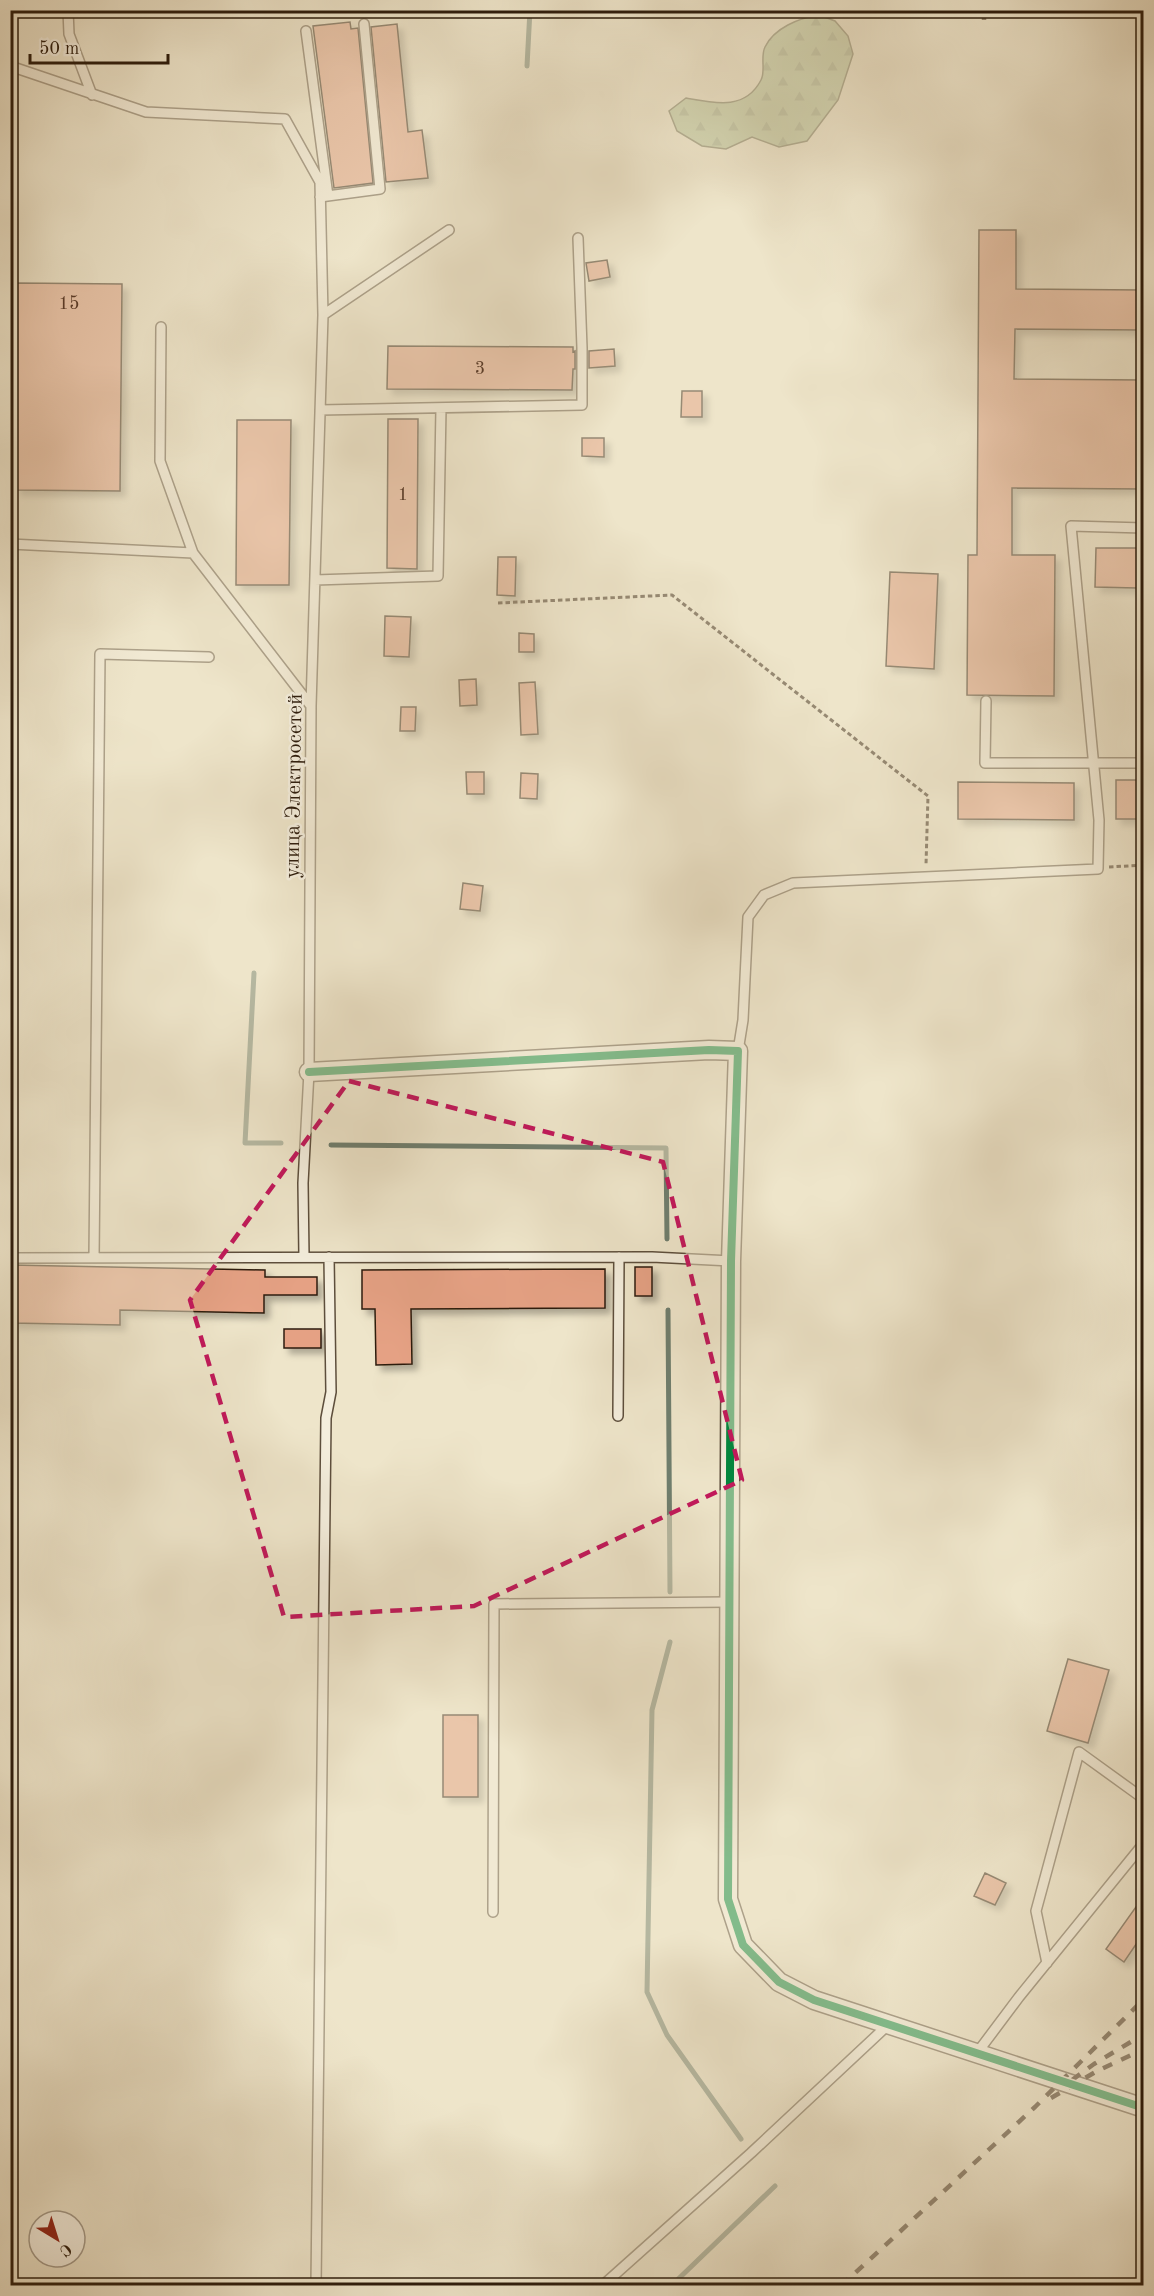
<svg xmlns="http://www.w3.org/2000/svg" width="1154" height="2296" viewBox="0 0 1154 2296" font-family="'Old Standard TT',serif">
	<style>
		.forest { fill: url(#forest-firs); stroke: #717053; stroke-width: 1.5 }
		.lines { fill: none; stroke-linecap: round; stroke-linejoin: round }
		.stream { stroke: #6f7e6e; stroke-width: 5 }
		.building { fill: #e5a184; stroke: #2d1c0c; stroke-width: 1.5; filter: url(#shadow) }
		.service-casing { stroke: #5d4e3c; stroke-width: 12 }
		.minor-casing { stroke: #5d4e3c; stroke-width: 21 }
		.path { stroke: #2d1c0c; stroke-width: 3; stroke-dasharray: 4.5 3; stroke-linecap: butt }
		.service { stroke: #f4eedd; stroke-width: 9 }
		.minor { stroke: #f4eedd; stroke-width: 18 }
		.rail { stroke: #2d1c0c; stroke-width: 4.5; stroke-dasharray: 10 10; stroke-linecap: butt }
		.cycleway-casing { stroke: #f4eedd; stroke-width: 11 }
		.cycleway { stroke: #00873e; stroke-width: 8 }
		.marked { fill: none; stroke: #c2185b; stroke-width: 4.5; stroke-dasharray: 12 8; stroke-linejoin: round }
		.labels { text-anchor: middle; stroke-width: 5; stroke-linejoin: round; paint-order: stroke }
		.number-label { font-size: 18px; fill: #5b3d2a }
		.street-label { font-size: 21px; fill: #2d1c0c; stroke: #f4eedd }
	</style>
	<defs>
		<pattern id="forest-firs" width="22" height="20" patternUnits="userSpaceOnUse" patternTransform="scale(1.5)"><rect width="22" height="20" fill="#b5c59a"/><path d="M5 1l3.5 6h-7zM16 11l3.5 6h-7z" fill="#9ca984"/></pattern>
		<filter id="shadow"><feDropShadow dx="5.5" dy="5.5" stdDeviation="3" flood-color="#0004"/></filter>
	</defs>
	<rect width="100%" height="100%" fill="#eee5ca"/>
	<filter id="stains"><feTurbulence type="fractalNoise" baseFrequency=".00333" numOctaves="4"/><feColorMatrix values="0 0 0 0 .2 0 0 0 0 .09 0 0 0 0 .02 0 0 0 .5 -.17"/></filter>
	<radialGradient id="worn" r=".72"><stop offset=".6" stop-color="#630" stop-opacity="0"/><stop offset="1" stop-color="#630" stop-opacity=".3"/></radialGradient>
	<path class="forest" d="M819,15l16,6 13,15 5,18 -15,46 -31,41 -28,6 -27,-10 -26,12 -24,-3 -25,-15 -8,-20 17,-13c28,5 59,13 75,-18 5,-9 -1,-23 4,-33 9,-19 34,-29 54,-32z"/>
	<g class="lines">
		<path class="stream" d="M527,66l3,-56
			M254,973l-9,170h36
			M331,1145l335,3 1,91
			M668,1310l2,282
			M670,1642l-18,68 -5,282 20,43 74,104
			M671,2286l104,-100"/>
	</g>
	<path class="building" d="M350,22l1,7 7,-1 15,155 -39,5 -21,-162z
		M397,24l11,108 14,-2 6,48 -42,4 -15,-155z
		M979,230h37v59l127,1v40l-128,-1 -1,50 129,1v109l-131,-1v67h43l-1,141 -87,-1 1,-140h9z
		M607,260l3,17 -21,4 -3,-18z
		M17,283l105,1 -2,207 -105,-1z
		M388,346l185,1v5l2,-1v18h-2l-1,21 -185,-1z
		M614,349l1,17 -26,2v-17z
		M682,391h20v26h-21z
		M388,419h30l-1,150 -30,-1z
		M237,420h54l-2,165h-53z
		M582,438h22v19l-22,-1z
		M1096,548h42l-1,40 -42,-1z
		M498,557h18l-1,39 -18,-1z
		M890,572l48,2 -4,95 -48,-3z
		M385,616l26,1 -2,40 -25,-1z
		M519,633l15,1v18h-15z
		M476,679l1,26 -17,1 -1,-26z
		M535,682l3,52 -17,1 -2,-52z
		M401,707h15l-1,24h-15z
		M466,772h18v22h-17z
		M521,773l17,1 -1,25 -17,-1z
		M1116,780h27v39h-27z
		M958,782l116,1v37l-116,-1z
		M463,883l20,3 -3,25 -20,-2z
		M10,1265l255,5v7h52v18h-53v18l-144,-3v15l-110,-2z
		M635,1267h17v29h-17z
		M605,1269v39l-194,1 1,55 -36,1 -1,-56h-13v-39z
		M284,1329h37v19h-37z
		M1068,1659l41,11 -21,73 -41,-12z
		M443,1715h35v82h-35z
		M985,1873l21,10 -11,22 -21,-9z
		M1143,1897v37l-19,28 -18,-13z"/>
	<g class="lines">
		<defs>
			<path id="service" d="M68,10l1,24 23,61
				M306,31l22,165
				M10,66l136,46 139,7 35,63 3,133 126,-85
				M320,197l60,-8 -16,-165
				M161,327l-1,134 33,92
				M320,410l262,-5v-57l-4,-110
				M10,544l183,9 118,153
				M315,580l123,-4 3,-168
				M986,701l-1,62h159
				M738,1051l5,-31 5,-103 16,-22 29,-12 305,-14 1,-49 -28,-294 73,2
				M304,1257l-1,-74 6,-111 2,-366 12,-391
				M10,1258l642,-1 79,4
				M94,1258l6,-604 109,3
				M618,1416l1,-159
				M493,1912l1,-308 235,-2
				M1047,1963l-11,-52 43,-159 65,47
				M977,2053l42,-56 125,-154
				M316,2286l10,-868 5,-26 -2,-135
				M602,2286l149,-133 138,-129"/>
			<path id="minor" d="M309,1072l400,-22 29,1 -7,210 -3,638 15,46 36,37 35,18 330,108"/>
		</defs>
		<use href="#service" class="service-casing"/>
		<use href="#minor" class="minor-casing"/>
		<path class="path" d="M498,603l174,-8 256,201 -2,69
			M1109,867l35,-2"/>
		<use href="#service" class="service"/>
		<use href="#minor" class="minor"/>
		<path class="rail" d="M984,10v14
			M1072,2080l22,-16 50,-30
			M1051,2098l46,-27 47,-22
			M841,2286l194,-179 109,-108"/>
		<defs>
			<path id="cycleway" d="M309,1072l400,-22 29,1 -7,210 -3,638 15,46 36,37 35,18 330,108"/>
		</defs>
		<use href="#cycleway" class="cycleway-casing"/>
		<use href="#cycleway" class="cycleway"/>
	</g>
	<path d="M0 0H1154V2296H0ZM349,1081l314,81 79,318 -268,126 -190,11 -94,-317z" fill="#eee5ca" fill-opacity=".55" fill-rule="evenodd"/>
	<path class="marked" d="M349,1081l314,81 79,318 -268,126 -190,11 -94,-317z"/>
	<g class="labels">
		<g class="number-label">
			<text x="69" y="309">15</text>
			<text x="480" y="374">3</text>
			<text x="403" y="500">1</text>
		</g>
		<g class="street-label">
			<text transform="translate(293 786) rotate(-89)" y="7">улица Электросетей</text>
		</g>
	</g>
	<rect width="1154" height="2296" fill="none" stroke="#eee5ca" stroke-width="36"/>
	<rect x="12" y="12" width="1130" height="2272" fill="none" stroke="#2d1c0c" stroke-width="3"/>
	<rect x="18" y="18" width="1118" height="2260" fill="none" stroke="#2d1c0c" stroke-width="1.5"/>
	<g transform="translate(57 2239) rotate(142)"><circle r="28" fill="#f4eedd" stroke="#a49a89" stroke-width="1.5"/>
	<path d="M0-4.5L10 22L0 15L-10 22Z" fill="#8f2418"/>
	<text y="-9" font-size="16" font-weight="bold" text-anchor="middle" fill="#2d1c0c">С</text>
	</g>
	<path d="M30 54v9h138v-9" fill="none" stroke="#2d1c0c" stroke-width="3"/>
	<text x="39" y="54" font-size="18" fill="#2d1c0c" stroke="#f4eedd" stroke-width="4.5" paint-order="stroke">50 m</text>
	<rect width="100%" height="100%" filter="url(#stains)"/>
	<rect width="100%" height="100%" fill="url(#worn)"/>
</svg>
